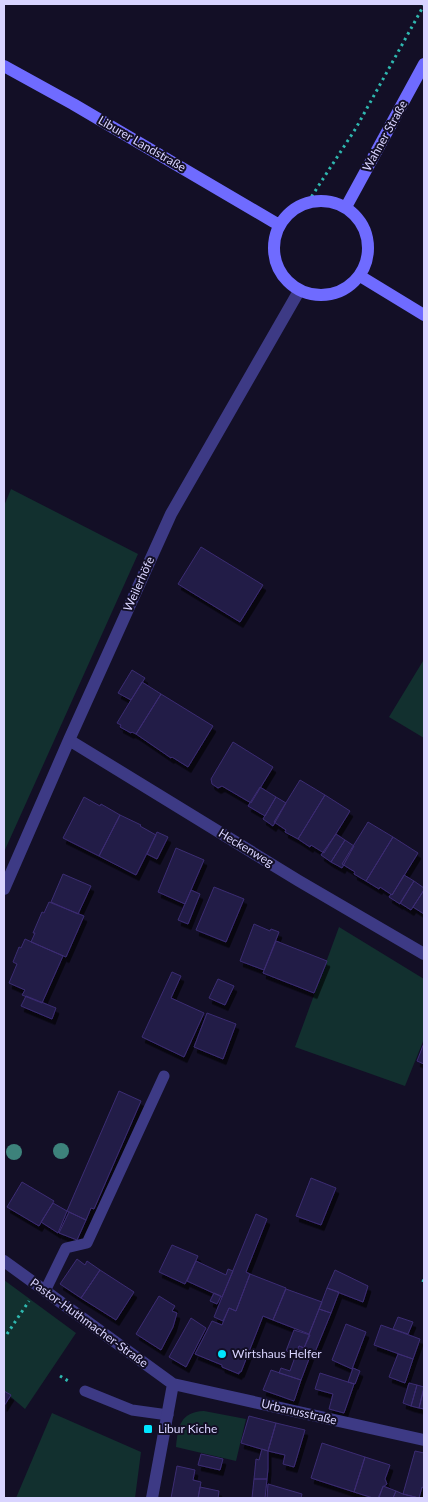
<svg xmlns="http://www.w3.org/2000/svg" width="428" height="1502" viewBox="0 0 428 1502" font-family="Lato,sans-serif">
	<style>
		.green { fill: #12302f }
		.building { fill: #241b47; stroke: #3b2d73; filter: url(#shadow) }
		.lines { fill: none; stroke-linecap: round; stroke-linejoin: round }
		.path { stroke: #2fb8b0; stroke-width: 3; stroke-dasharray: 2.5 4; stroke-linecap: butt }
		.lane { stroke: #3d3a85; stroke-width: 11 }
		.street { stroke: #3d3a85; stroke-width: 12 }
		.secondary { stroke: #6f6bff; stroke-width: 12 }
		.tree { fill: #3d827b }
		.poi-dot { fill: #00e5ff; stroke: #130f26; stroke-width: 2 }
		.labels { text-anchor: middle; stroke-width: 4; stroke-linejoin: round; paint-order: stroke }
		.street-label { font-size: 12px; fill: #d9d4ff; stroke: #130f26 }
		.poi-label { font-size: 12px; fill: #d9d4ff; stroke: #130f26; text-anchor: start }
	</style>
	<defs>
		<filter id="shadow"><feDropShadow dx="3" dy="5.5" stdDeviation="0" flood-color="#0009"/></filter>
	</defs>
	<rect width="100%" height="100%" fill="#130f26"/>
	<path class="green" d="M11,489l127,65 -134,298v-346z
		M423,661h1v77l-35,-21z
		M339,927l85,52v60l-19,47 -110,-39z
		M4,1280l72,53 -51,76 -21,-18z
		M204,1411l42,8 -10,42 -60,-14c2,-20 4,-35 28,-36z
		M52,1413l89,39 -6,46h-119z"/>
	<path class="building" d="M201,547l62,38 -23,37 -62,-38z
		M132,670l13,8 -14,22 -13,-7z
		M142,682l19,12 -25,40 -4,-2 -1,1 -11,-6 1,-2 -4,-2z
		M161,694l52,32 -25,41 -16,-10 -1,1 -35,-24z
		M233,742l40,25 -22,36 -29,-17 -4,2 -6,-4 -1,-5z
		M300,780l25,15 -27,44 -13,-7 1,-2 -12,-8z
		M260,787l16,10 -11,19 -17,-10z
		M325,795l25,16 -26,42 -13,-8 -1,2 -12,-8z
		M84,797l16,9 1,-2 19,11 -21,41 -36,-18z
		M276,797l10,6 -13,23 -10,-7z
		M120,815l21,10 -1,1 16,9 -20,40 -37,-19z
		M368,822l25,15 -27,44 -12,-7 1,-2 -13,-8z
		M157,832l11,5 -11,22 -10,-5z
		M336,834l9,6 -14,22 -10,-7z
		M393,837l25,16 -26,42 -12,-8 -1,2 -13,-8z
		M345,840l9,6 -12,22 -11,-6z
		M176,848l28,12 -19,44 -27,-12z
		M63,874l28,12 -13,28 -27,-12z
		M404,875l10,6 -14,23 -11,-7 2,-3 1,1z
		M414,881l10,7v2l-13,20 -11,-7z
		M214,887l30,12 -18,43 -30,-12z
		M191,890l9,4 -12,30 -10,-4z
		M424,890v24l-11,-7z
		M49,902l35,14 -18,41 -35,-15 4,-9h-2l9,-21 2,1z
		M254,924l16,7 1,-2 8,3 -15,38 -24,-9z
		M25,939l38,17 -21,47 -20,-8 3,-5 -16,-7 8,-19 -4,-2 6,-15 2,1z
		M276,941l51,20 -13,32 -51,-20z
		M172,972l9,4 -10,22 33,15 -20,44 -42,-20z
		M218,979l16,7 -9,19 -16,-7z
		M26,996l30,12 -4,11 -31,-13z
		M207,1013l29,11 -13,35 -29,-12z
		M424,1043v21l-7,-3z
		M119,1091l22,10 -47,108 -3,-1 -5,12 -19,-9z
		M311,1178l25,10 -15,37 -25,-9z
		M22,1182l32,19 -15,25 -32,-19z
		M53,1203l14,8 -9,22 -17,-11z
		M69,1212l17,8 -9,20 -18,-7z
		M256,1214l11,5 -21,53 4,2 -14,37 -7,-3 -6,13 -9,-4z
		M172,1245l26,11 -13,28 -26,-12z
		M77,1259l8,6 2,-4 13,9 -19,28 -21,-14z
		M196,1261l30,14 2,-6 5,2 -11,26 -35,-16z
		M100,1270l34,22 -18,28 -35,-22z
		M335,1270l33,16 -5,16 -36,-14z
		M250,1274l36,14 -13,32 -10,-4 -22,56h-2v2l-17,-7v-2l-27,-11 17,-33 10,4 7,-17 7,3z
		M327,1288l12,4 -8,21 -12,-4z
		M286,1289l36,13 -13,32 -36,-14z
		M214,1293l7,3 -4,8 -7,-3z
		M159,1296l16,10 -3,5 5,2 -4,14 -12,23 -25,-16z
		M319,1309l12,4 -16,39 -11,-4z
		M398,1317l15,5 -5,12 -15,-5z
		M191,1318l15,10 -20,39 -17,-10z
		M346,1324l20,8 -14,37 -20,-9z
		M381,1325l39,14 -7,20 -39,-14z
		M294,1330l16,5 -6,13 -5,-2 -3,7 -10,-2z
		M299,1346l13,5 -11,29 -22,-7 2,-5 9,3z
		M398,1354l15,5 -8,24 -16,-6z
		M353,1368l7,3 -5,13 -7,-2z
		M271,1370l30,10 -7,21 -31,-11z
		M320,1373l34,11 -10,29 -15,-4 4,-15 -18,-5z
		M409,1383l8,2 -6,21 -8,-3z
		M417,1385l7,2 -5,21 -8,-2z
		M424,1388v21l-5,-1z
		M4,1391l7,4 -7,11z
		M249,1416l27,7 -8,28 -27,-8z
		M276,1423l29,7 -11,37 -11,-3 2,-9 -17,-4z
		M322,1443l43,14 -11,35 -43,-14z
		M262,1449l6,2v18l-1,10h-13l2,-20 3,1z
		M415,1451l9,2v35l-2,-1 -3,11 -16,-4z
		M201,1454l22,5 -3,11 -22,-5z
		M365,1457l25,8 -5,14 2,5 -4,3 -5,11h-5l-19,-6z
		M177,1466l18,4 -2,10 8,2 -3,16h-27z
		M254,1479h13l-2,19h-13z
		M268,1484l34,10 -1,4h-34z
		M383,1486l13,5 -3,7h-14z
		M200,1487l19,4 -1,7h-20z
		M396,1491l7,3 16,4h-26z"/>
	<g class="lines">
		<path class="path" d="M308,202l48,-74 68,-123
			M423,1282l1,-4
			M7,1334l22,-33
			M60,1376l10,6"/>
		<path class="lane" d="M45,1291l21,-43 21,-5 77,-167
			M85,1391l47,19 36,5"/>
		<path class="street" d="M69,740l230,141 125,73
			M4,889l65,-149 102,-226 128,-223
			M4,1261l169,123 251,56
			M152,1498l21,-114"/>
		<path class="secondary" d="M4,66l69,38 206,121
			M274 248a47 47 0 1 1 94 0a47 47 0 1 1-94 0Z
			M346,207l78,-143
			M360,276l64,39"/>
	</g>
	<g class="tree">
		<circle cx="61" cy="1151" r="8"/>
		<circle cx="14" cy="1152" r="8"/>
	</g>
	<g class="poi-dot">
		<circle cx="222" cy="1354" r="5"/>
		<rect x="143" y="1424" width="10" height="10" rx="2.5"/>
	</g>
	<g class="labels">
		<g class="street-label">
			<text transform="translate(385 136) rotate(-61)" y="4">Wahner Straße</text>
			<text transform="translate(142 144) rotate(30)" y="4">Liburer Landstraße</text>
			<text transform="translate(139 584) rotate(-66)" y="4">Weilerhöfe</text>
			<text transform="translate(246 848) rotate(31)" y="4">Heckenweg</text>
			<text transform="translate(89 1323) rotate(36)" y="4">Pastor-Huthmacher-Straße</text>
			<text transform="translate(299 1412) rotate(13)" y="4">Urbanusstraße</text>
		</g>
		<g class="poi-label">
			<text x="232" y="1358">Wirtshaus Helfer</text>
			<text x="158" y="1433">Libur Kiche</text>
		</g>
	</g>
	<rect width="428" height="1502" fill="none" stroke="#d9d4ff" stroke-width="10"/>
</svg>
